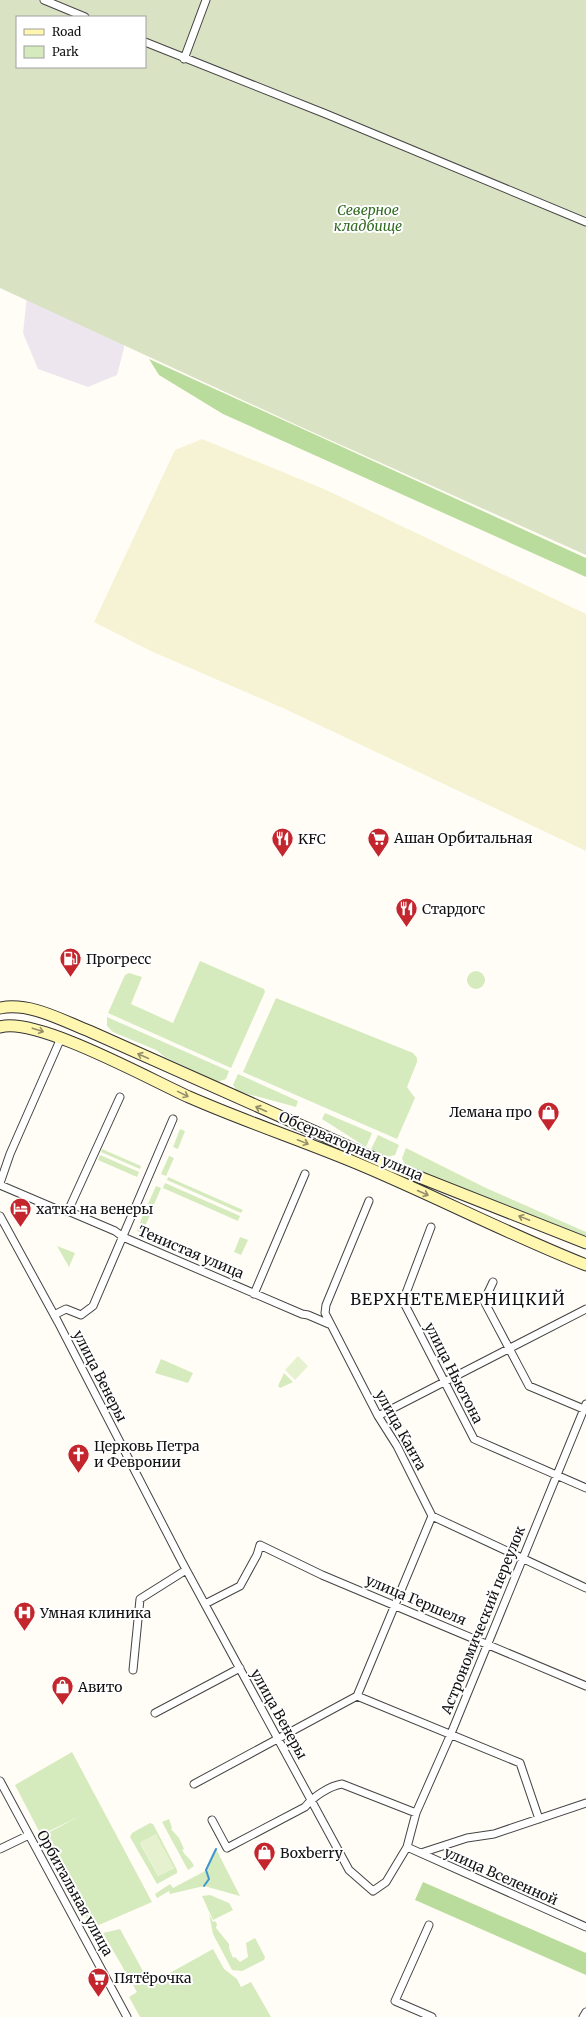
<svg xmlns="http://www.w3.org/2000/svg" width="586" height="2017" viewBox="0 0 586 2017" font-family="Merriweather,serif">
	<style>
		.industrial { fill: #eee6ef }
		.farmland { fill: #f6f3d4 }
		.green { fill: #d5ebbd; fill-rule: evenodd }
		.forest { fill: #b9dc9c }
		.cemetery { fill: #d9e3c4; fill-rule: evenodd }
		.pitch { fill: #e6f2cf }
		.lines { fill: none; stroke-linecap: round; stroke-linejoin: round }
		.stream { stroke: #3f96cf; stroke-width: 2 }
		.minor-casing { stroke: #444; stroke-width: 9 }
		.secondary-casing { stroke: #333; stroke-width: 13 }
		.minor { stroke: #fff; stroke-width: 7 }
		.secondary { stroke: #fff6b0; stroke-width: 11 }
		.oneway { stroke: #948f68 }
		.labels { text-anchor: middle; stroke-width: 4; stroke-linejoin: round; paint-order: stroke }
		.park-label { font-size: 14px; font-style: italic; fill: #2f6b1f; stroke: #fff }
		.poi-label { font-size: 14px; fill: #111; stroke: #fff; text-anchor: start }
		.street-label { font-size: 14px; fill: #111; stroke: #fff }
		.quarter-label { font-size: 16px; letter-spacing: 1px; fill: #111; stroke: #fff }
	</style>
	<rect width="100%" height="100%" fill="#fffdf5"/>
	<path class="industrial" d="M27,296l95,4 2,48 -7,27 -29,12 -50,-18 -15,-36z"/>
	<path class="farmland" d="M202,439l122,50 262,125v237l-301,-142 -132,-57 -59,-30 81,-172z"/>
	<path class="green" d="M200,961l64,28 1,3 -34,76 -123,-55 17,-38 4,-2 13,4 -11,27 42,19z
		M467 980a9 9 0 1 1 18 0a9 9 0 1 1-18 0Z
		M276,998l137,55 4,5v4l-10,25 8,11 -18,41 -154,-67z
		M107,1017l122,54 -3,8 -8,3 -53,-25 -9,-7 -43,-18 -6,-6z
		M238,1074l60,27 -2,6 -59,-16 -4,-6z
		M325,1113l47,20 -6,14 -44,-28z
		M180,1129l5,2 -7,18 -5,-2z
		M378,1135l21,10 -4,10 -8,2 -16,-8z
		M406,1148l80,40 100,44v4l-181,-71 -3,-7z
		M102,1149l39,17 -1,3 -39,-17z
		M100,1155l39,17 -2,5 -39,-17z
		M169,1156l5,2 -8,18 -5,-2z
		M168,1177l75,33 -2,3 -74,-33z
		M165,1183l75,33 -2,5 -75,-33z
		M156,1186l5,2 -8,19 -5,-3z
		M144,1212l6,3 -8,18 -5,-2z
		M240,1237l8,3 -7,15 -7,-3z
		M57,1246l18,7 -6,14z
		M161,1359l32,14 -5,10 -33,-10z
		M284,1373l9,9 -13,6 -2,-2z
		M72,1752l80,150 -60,26 -50,-92 38,-20 -39,19 -26,-50z
		M169,1819l3,9 -1,1 8,9 5,11 -2,1c4,7 9,9 12,16l-6,4 -26,-48z
		M150,1823l3,1 24,46v3l-20,11 -27,-47 2,-4zM140,1843l34,25 -16,8z
		M216,1849l24,47 -36,-10 -34,8 -1,-3 -12,7 -2,-4 15,-10 3,4 32,-17z
		M210,1895l19,8 4,7 -20,10 -11,-24z
		M209,1914l4,8 2,-1 2,3 -1,4 13,16v4l4,10 2,-1 5,5 8,-5 -2,-14 9,-5 10,19 -1,3 -22,11 -10,-1 -19,-36z
		M120,1929l30,55 63,-35 11,20 13,10 4,8 10,-5 20,35h-131l-11,-20 8,-5 -34,-59z"/>
	<path class="forest" d="M149,359l437,199v19l-363,-163 -64,-39z
		M423,1882l163,71v22l-171,-75z"/>
	<path class="cemetery" d="M0,0h586v555l-285,-128 -301,-139zM17,17h128v50h-128z"/>
	<path class="pitch" d="M298,1356l10,10 -13,14 -10,-10z
		M156,1834l18,34 -16,8 -18,-34z"/>
	<g class="lines">
		<path class="stream" d="M204,1886l5,-7 -3,-9 10,-21"/>
		<defs>
			<path id="minor" d="M44,0l41,17
				M145,42l181,72 260,108
				M184,59l22,-59
				M0,1183l10,-29 51,-116
				M0,1185l61,26h7l47,20 8,6 179,77 6,1 21,9
				M369,1201l-43,104 -1,8 53,103 19,30 35,70 154,72
				M68,1211l52,-114
				M0,1216l58,106 124,240 167,308 24,21 13,-9 21,-35 9,-34 34,-77 136,-332
				M431,1227l-28,74 71,138 112,49
				M493,1282l-9,19 45,85 57,24
				M254,1294l51,-120
				M54,1315l12,-6 15,6 12,-9 80,-187
				M378,1416l208,-107
				M205,1604l35,-18 17,-31 3,-10 62,30 264,111
				M133,1670l7,-71 46,-29
				M357,1696l75,-180
				M155,1713l85,-45
				M0,1781l127,236
				M194,1784l163,-88 163,67 19,56
				M212,1820l15,28 78,-41c8,-10 24,-21 37,-23l74,29
				M407,1847l179,80
				M0,1849l29,-14
				M421,1853l46,-15 27,-4 92,-31
				M429,1925l-34,76 37,16
				M583,2017l3,-5"/>
			<path id="secondary" d="M0,1008c30,-6 61,12 89,23l305,136 192,76
				M0,1027c36,-11 151,53 189,70 57,25 115,44 172,68 76,32 149,70 225,100"/>
		</defs>
		<use href="#minor" class="minor-casing"/>
		<use href="#secondary" class="secondary-casing"/>
		<use href="#minor" class="minor"/>
		<use href="#secondary" class="secondary"/>
	</g>
	<defs><path id="oneway-shaft" d="M-6 0H5M1.5-3L5.5 0L1.5 3" fill="none" stroke-width="1.6" stroke-linecap="round" stroke-linejoin="round"/></defs>
	<g class="oneway">
		<use href="#oneway-shaft" transform="translate(38 1030) rotate(18)"/>
		<use href="#oneway-shaft" transform="translate(143 1056) rotate(-156)"/>
		<use href="#oneway-shaft" transform="translate(183 1094) rotate(26)"/>
		<use href="#oneway-shaft" transform="translate(261 1109) rotate(-156)"/>
		<use href="#oneway-shaft" transform="translate(303 1142) rotate(22)"/>
		<use href="#oneway-shaft" transform="translate(423 1193) rotate(24)"/>
		<use href="#oneway-shaft" transform="translate(524 1218) rotate(-158)"/>
	</g>
	<defs>
		<symbol id="supermarket-pin" viewBox="-11 -11 22 30"><path d="M0 17L-7.5 6A9.5 9.5 0 1 1 7.5 6Z" fill="#c4262e" stroke="#fff"/><path d="M-6-5.5h2.5l.6 2H6L4.5 2H-2.5L-4.4-4H-6ZM-1.5 3.2a1.3 1.3 0 1 0 .1 0ZM3 3.2a1.3 1.3 0 1 0 .1 0Z" fill="#fff"/></symbol>
		<symbol id="restaurant-pin" viewBox="-11 -11 22 30"><path d="M0 17L-7.5 6A9.5 9.5 0 1 1 7.5 6Z" fill="#c4262e" stroke="#fff"/><path d="M-5-6h1v4h1v-4h1v4h1v-4h1v5L-1.5 .5V6h-2V.5L-5-1ZM5-6V6H3V1.5H1.5Q1.5-4 5-6Z" fill="#fff"/></symbol>
		<symbol id="fuel-pin" viewBox="-11 -11 22 30"><path d="M0 17L-7.5 6A9.5 9.5 0 1 1 7.5 6Z" fill="#c4262e" stroke="#fff"/><path d="M-5.5-6h7V0h2V4h1.3V-2.5L3-4.5l.8-.8L6-3V5H2.5V1h-1V6h-7ZM-4.2-4.7v3.2H.2V-4.7Z" fill="#fff"/></symbol>
		<symbol id="shop-pin" viewBox="-11 -11 22 30"><path d="M0 17L-7.5 6A9.5 9.5 0 1 1 7.5 6Z" fill="#c4262e" stroke="#fff"/><path d="M-5-2.5h2.3a2.7 3.5 0 0 1 5.4 0H5L5.5 6h-11ZM-1.5-2.5h3a1.5 2.3 0 0 0-3 0Z" fill="#fff"/></symbol>
		<symbol id="hotel-pin" viewBox="-11 -11 22 30"><path d="M0 17L-7.5 6A9.5 9.5 0 1 1 7.5 6Z" fill="#c4262e" stroke="#fff"/><path d="M-6-4.5h1.5V1H6V5H4.5V3h-9V5H-6ZM-4 0a1.8 1.8 0 1 1 3.6 0ZM.5 0V-2.5h3Q6-2.5 6 0Z" fill="#fff"/></symbol>
		<symbol id="church-pin" viewBox="-11 -11 22 30"><path d="M0 17L-7.5 6A9.5 9.5 0 1 1 7.5 6Z" fill="#c4262e" stroke="#fff"/><path d="M-1.2-6h2.4v3.5h3.3v2.4h-3.3V6h-2.4V-.1h-3.3v-2.4h3.3Z" fill="#fff"/></symbol>
		<symbol id="hospital-pin" viewBox="-11 -11 22 30"><path d="M0 17L-7.5 6A9.5 9.5 0 1 1 7.5 6Z" fill="#c4262e" stroke="#fff"/><path d="M-5-5h3v3.5h4V-5h3V5h-3V1.5h-4V5h-3Z" fill="#fff"/></symbol>
	</defs>
	<g fill-rule="evenodd">
		<use href="#supermarket-pin" x="366" y="826" width="25" height="34"/>
		<use href="#restaurant-pin" x="270" y="826" width="25" height="34"/>
		<use href="#restaurant-pin" x="394" y="896" width="25" height="34"/>
		<use href="#fuel-pin" x="58" y="946" width="25" height="34"/>
		<use href="#shop-pin" x="536" y="1100" width="25" height="34"/>
		<use href="#hotel-pin" x="8" y="1196" width="25" height="34"/>
		<use href="#church-pin" x="66" y="1442" width="25" height="34"/>
		<use href="#hospital-pin" x="12" y="1600" width="25" height="34"/>
		<use href="#shop-pin" x="50" y="1674" width="25" height="34"/>
		<use href="#shop-pin" x="252" y="1840" width="25" height="34"/>
		<use href="#supermarket-pin" x="86" y="1966" width="25" height="34"/>
	</g>
	<g class="labels">
		<g class="park-label">
			<text x="368" y="215">Северное<tspan x="368" dy="16">кладбище</tspan></text>
		</g>
		<g class="poi-label">
			<text x="394" y="843">Ашан Орбитальная</text>
			<text x="298" y="844">KFC</text>
			<text x="422" y="914">Стардогс</text>
			<text x="86" y="964">Прогресс</text>
			<text x="532" y="1117" text-anchor="end">Лемана про</text>
			<text x="36" y="1214">хатка на венеры</text>
			<text x="94" y="1451">Церковь Петра<tspan x="94" dy="16">и Февронии</tspan></text>
			<text x="40" y="1618">Умная клиника</text>
			<text x="78" y="1692">Авито</text>
			<text x="280" y="1858">Boxberry</text>
			<text x="114" y="1983">Пятёрочка</text>
		</g>
		<g class="street-label">
			<text transform="translate(351 1146) rotate(23)" y="5">Обсерваторная улица</text>
			<text transform="translate(191 1252) rotate(23)" y="5">Тенистая улица</text>
			<text transform="translate(454 1373) rotate(63)" y="5">улица Ньютона</text>
			<text transform="translate(100 1376) rotate(63)" y="5">улица Венеры</text>
			<text transform="translate(401 1430) rotate(61)" y="5">улица Канта</text>
			<text transform="translate(416 1600) rotate(23)" y="5">улица Гершеля</text>
			<text transform="translate(483 1620) rotate(-68)" y="5">Астрономический переулок</text>
			<text transform="translate(279 1714) rotate(61)" y="5">улица Венеры</text>
			<text transform="translate(501 1876) rotate(24)" y="5">улица Вселенной</text>
			<text transform="translate(75 1893) rotate(61)" y="5">Орбитальная улица</text>
		</g>
		<g class="quarter-label">
			<text x="458" y="1305">ВЕРХНЕТЕМЕРНИЦКИЙ</text>
		</g>
	</g>
	<rect x="16" y="16" width="130" height="52" fill="#ffffff" stroke="#a0a0a0"/>
	<rect x="24" y="29" width="20" height="6" fill="#fff6b0" stroke="#a0a0a0"/>
	<text x="52" y="36" font-size="12" fill="#111111">Road</text>
	<rect x="24" y="46" width="20" height="12" fill="#d5ebbd" stroke="#a0a0a0"/>
	<text x="52" y="56" font-size="12" fill="#111111">Park</text>
</svg>
